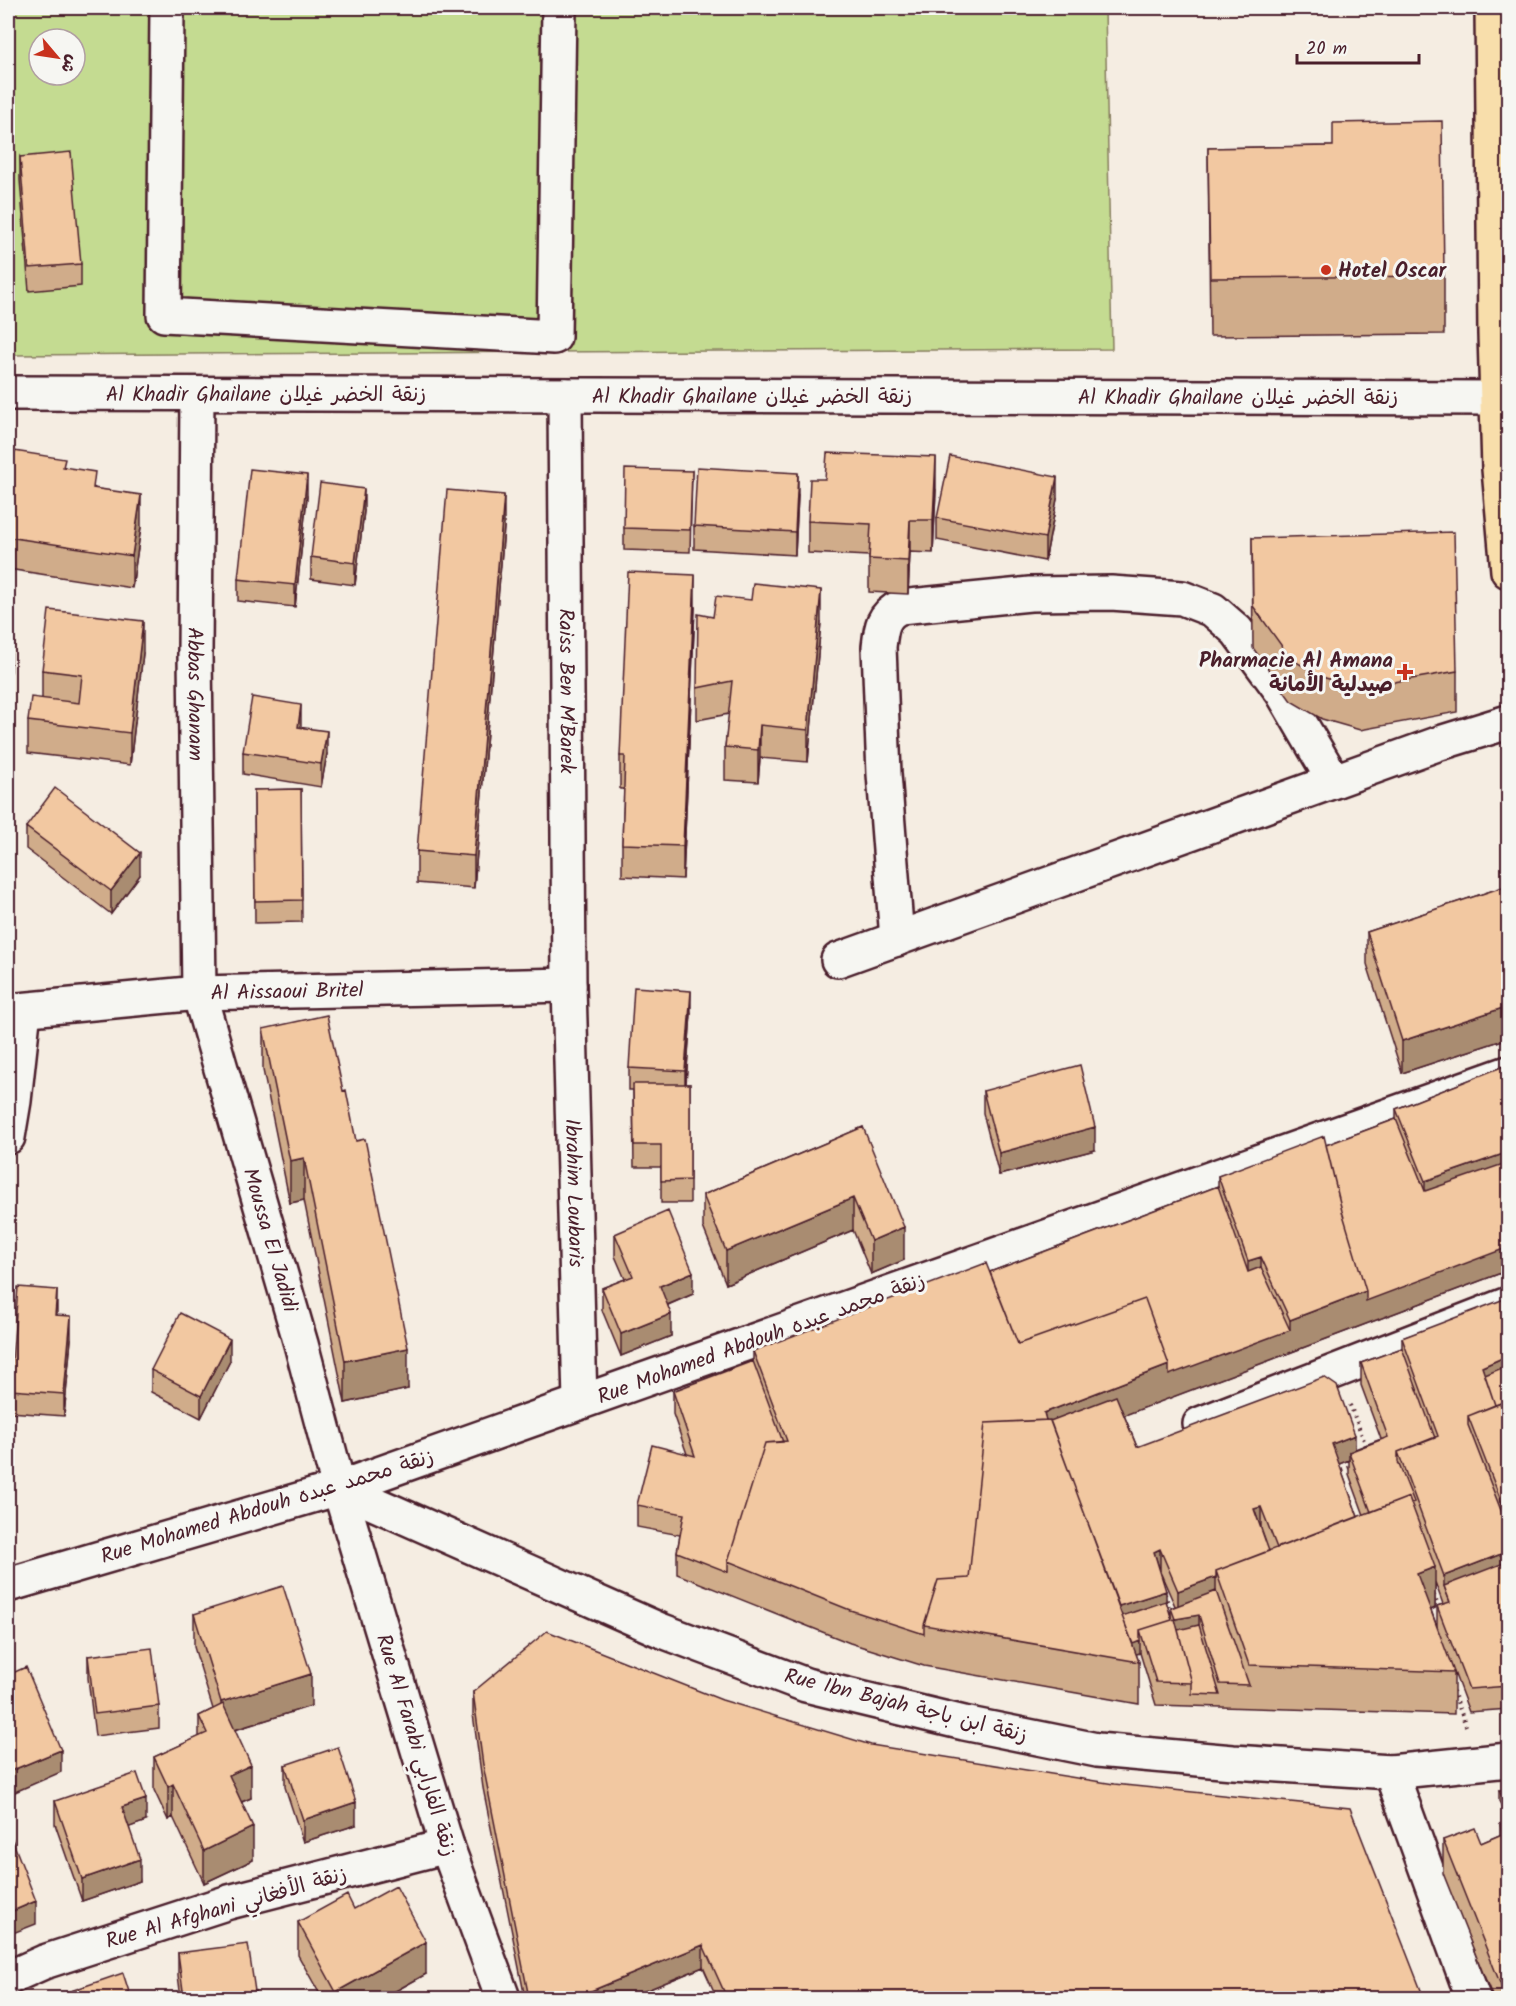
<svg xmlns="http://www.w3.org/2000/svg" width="1516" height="2006" viewBox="0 0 1516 2006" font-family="Kalam,'Playpen Sans Arabic',sans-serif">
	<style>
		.green { fill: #c4db91; stroke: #877d5e; stroke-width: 1.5; fill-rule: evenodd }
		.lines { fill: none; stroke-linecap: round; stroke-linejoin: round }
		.minor-casing { stroke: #4a1f2b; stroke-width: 38 }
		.major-casing { stroke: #4a1f2b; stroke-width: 38 }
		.path { stroke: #4a1f2b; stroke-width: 4; stroke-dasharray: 1.5 4.5; stroke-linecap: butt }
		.minor { stroke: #f6f6f2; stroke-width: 33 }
		.major { stroke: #f8deab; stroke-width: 33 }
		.wall { fill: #d0ac8a; stroke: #4a1f2b; stroke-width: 1.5; fill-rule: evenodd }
		.shaded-wall { fill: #a98c71; stroke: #4a1f2b; stroke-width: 1.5 }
		.building { fill: #f2c8a1; stroke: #4a1f2b; stroke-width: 1.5 }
		.poi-dot { fill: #c8321e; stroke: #f6f6f2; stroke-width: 2 }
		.labels { text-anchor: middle; stroke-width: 6; stroke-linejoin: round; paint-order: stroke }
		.poi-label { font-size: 21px; font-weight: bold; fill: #4a1f2b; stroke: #f6f6f2; text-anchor: start }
		.street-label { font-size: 21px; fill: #4a1f2b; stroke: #f6f6f2 }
	</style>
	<rect width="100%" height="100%" fill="#f5ede2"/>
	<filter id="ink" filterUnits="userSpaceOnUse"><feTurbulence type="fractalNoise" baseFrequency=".0167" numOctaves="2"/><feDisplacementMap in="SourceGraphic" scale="12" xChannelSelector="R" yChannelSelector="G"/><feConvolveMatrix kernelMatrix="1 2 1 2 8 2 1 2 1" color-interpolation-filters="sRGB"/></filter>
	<g filter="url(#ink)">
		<path class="green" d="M8,8h1097l7,341 -1104,6zM39,39h36v36h-36z"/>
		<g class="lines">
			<defs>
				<g id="minor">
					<path d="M167,8l-3,307 390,22 5,-329"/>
					<path d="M8,393l1489,5"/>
					<path id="s1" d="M197,394l-2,260 4,339 102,351 38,144 108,358 56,152"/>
					<path id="s2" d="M565,395l4,590 11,417"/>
					<path d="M897,939l-13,-165 -5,-127c2,-18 3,-32 21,-40l130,-13 81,-1 71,5 31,12 24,21 45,61 52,89"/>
					<path d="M838,960l602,-217 68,-21"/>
					<path id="s3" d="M8,1011l191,-18 370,-8"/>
					<path d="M8,1137l6,-36 10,-91"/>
					<path d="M1200,1424l308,-120"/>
					<path d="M339,1488l321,142 146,55 158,38 133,27 136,12 158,10 117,-12"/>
					<path d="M8,1585l331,-97 1169,-415"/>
					<path d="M1391,1772l82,226"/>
					<path d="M8,1978l36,-16 185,-60 218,-56"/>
				</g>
				<path id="major" d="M1492,8l3,326 4,135 9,102"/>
			</defs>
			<use href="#minor" class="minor-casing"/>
			<use href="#major" class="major-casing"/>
			<path class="path" d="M1350,1405l17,43
				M1341,1474l-1,-4 12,-4
				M1165,1594l8,24
				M1434,1595l6,16
				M1453,1691l13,35"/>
			<use href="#minor" class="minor"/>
			<use href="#major" class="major"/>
		</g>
		<path class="wall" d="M1333,146l111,130v58l-234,2 -2,-188z
			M20,157l61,107v22l-52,5 -9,-111z
			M8,450l57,17 30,21 46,39 -9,61 -124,-19z
			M692,471l-2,81 -66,-2v-22z
			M936,490l-3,63 -23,-1 -2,42 -39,-2v-36l-61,-3v-32z
			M798,495l-3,60 -101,-6v-23z
			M307,497l-12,110 -57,-6v-22z
			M1057,499l-12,62 -108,-21v-22z
			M364,511l-9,74 -44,-6v-22z
			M504,527l-30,361 -57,-5v-32z
			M1252,538l205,133v41l-97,18 -38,-11 -31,-18 -38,-53z
			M695,607l-12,272 -61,-3v-32l2,-55h-4v-33z
			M713,617l108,5 -13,140 -48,-4 -2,24 -33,-2v-33l4,-33 -32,6v-32z
			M143,653l-13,112 -102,-12v-32l14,-23v-28z
			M243,752l84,2 -6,33 -78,-13z
			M301,789l1,133 -47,1 -1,-133z
			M26,827l114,48 -29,39 -85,-65z
			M1509,885v153l-107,35 -35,-109v-32z
			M691,1013l-5,71h4v119h-29v-36h-27l-1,-77h-4v-22z
			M263,1029l80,62 65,298 -63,14 -41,-203 -14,3 -27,-133z
			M1509,1064v206l-385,145 13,32 218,2 26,-10 -20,-54v-22l41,-15v-10l107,-37v408l-40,3 -15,-40v42l-298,-9 -16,-52 -4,1 3,8v42l-215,-38 -74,-23 -173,-69v-22l3,-17 -43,-8v-22l50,-51 -14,-40v-23l80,-30v-10l237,-79 228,-86v-10l108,-31 70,-26v-10zM1349,1460v14l15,41 -6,2 -19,-53zM1161,1574l14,32 -4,2v10l-5,-17zM1435,1582l8,22 -6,2v21l-6,-17 4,-2z
			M983,1091l112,59 -96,25 -16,-62z
			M863,1127l41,133 -33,14 -18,-44 -127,54 -23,-57v-32z
			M615,1234l78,60 -25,11 3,31 -50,20 -19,-46v-22l23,-9 -10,-23z
			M57,1315l14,24 -7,77 -54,-4v-22z
			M230,1361l-29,57 -50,-26v-22z
			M194,1614l117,92 -76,24 16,68 -9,4 11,58 -49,23 -31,-66 -5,3 -14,-30v-33l45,-20v-21l14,-7 -19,-62z
			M88,1656l71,50v22l-64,8 -7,-58z
			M473,1692l951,306h-707l-14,-31 -75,31h-103l-42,-210 -10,-74z
			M285,1765l71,60 -53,17 -18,-55z
			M1499,1790h10v30l-10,-19z
			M55,1801l91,20 -17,6 11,54 -58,20 -27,-77z
			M1509,1821v177h-16l-50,-125v-33l38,3 19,-8v-10z
			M354,1909l72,65 -43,24h-61l-24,-43v-33z
			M178,1953l78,45h-75l-3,-23z"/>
		<path class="shaded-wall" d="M936,457v33l-3,63v-33z
			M798,473v22l-3,60v-23z
			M307,475v22l-12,110v-22z
			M1057,477v22l-12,62v-23z
			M364,489v22l-9,74v-22z
			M141,495v32l-9,61v-32z
			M504,495v32l-30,361v-32z
			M910,520v32l-2,42v-33z
			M695,575v32l-12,272v-33z
			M821,590v32l-13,140v-32z
			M143,621v32l-13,112v-32z
			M11,638v33l-3,10v-32z
			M301,705v22l-3,22v-22z
			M760,725v33l-2,24v-32z
			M327,731v23l-6,33v-23z
			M140,853v22l-29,39v-23z
			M691,991v22l-6,80v-22z
			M1509,1006v32l-107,35v-32z
			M1095,1127v23l-96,25v-22z
			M1509,1152v33l-84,29v-33z
			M304,1158v42l-14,3v-42z
			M853,1198v32l-127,54v-33z
			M904,1227v33l-33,14v-33z
			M1509,1247v23l-458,173 -7,-30 125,-48 121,-35v-10l76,-29z
			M1261,1257v32l-13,5v-33z
			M693,1272v22l-33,14v-22z
			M57,1290v22l-2,25v-22z
			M671,1314v22l-50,20v-22z
			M71,1316v23l-7,77v-22z
			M230,1339v22l-29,57v-22z
			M408,1348v41l-63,14v-42z
			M1509,1355v32l-21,9 -6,-29z
			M1355,1435v22l-6,-5v8l-17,7v-23z
			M1261,1507v22l-7,-20z
			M1160,1549v22l-6,-19z
			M1509,1551v32l-59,19 -6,-16v-10z
			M1435,1567v41l-18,8v-42z
			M1216,1577v22l-38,15v-23z
			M1166,1591v22l-50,16 -4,-21z
			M1199,1615v22l-21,4 -3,-22z
			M1140,1641v12l-18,5v-11z
			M311,1674v32l-90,28v-32z
			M61,1750v22l-53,23v-23z
			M251,1765v33l-22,9v-32z
			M173,1784v33l-5,3v-33z
			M146,1799v22l-24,9v-23z
			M356,1802v23l-53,17v-22z
			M253,1827v33l-49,23v-32z
			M140,1859v22l-58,20v-22z
			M36,1901v23l-28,11v-22z
			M426,1942v32l-43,24h-47v-6z
			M703,1945v22l-75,31h-54z"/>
		<path class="building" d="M1442,121l2,155 -234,2 -2,-130 125,-2v-23z
			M71,152l10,112 -52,4 -9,-111z
			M8,450l57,9 -2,8 32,5 -2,16 48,7 -9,61 -124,-19z
			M827,453l109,4 -3,63h-23l-2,41 -39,-2 2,-35 -63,-3 2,-42h15z
			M950,456l107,21 -12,61 -108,-20z
			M697,467l101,6 -3,59 -101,-6z
			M250,469l57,6 -12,110 -57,-6z
			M625,469l67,2 -2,59 -66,-2z
			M320,483l44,6 -9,74 -44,-6z
			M447,490l57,5 -30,361 -57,-5z
			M1454,532l3,139 -97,17 -38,-11 -31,-18 -38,-53 -1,-68z
			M628,572l67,3 -12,271 -61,-2 3,-88h-5z
			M753,583l68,7 -13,140 -48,-5 -2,25 -33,-3 7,-66 -35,7 1,-74 15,3 3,-21 35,4z
			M49,610l94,11 -13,112 -102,-12 3,-24 48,6 3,-28 -40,-5z
			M8,637l3,1 -3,11z
			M252,697l49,8 -3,22 29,4 -6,33 -78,-12z
			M55,788l85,65 -29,38 -85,-64z
			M301,789l1,111 -47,1 -1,-111z
			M1509,885v121l-107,35 -35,-109z
			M634,987l57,4 -6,80 -56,-3z
			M327,1015l16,76 3,-1 10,51 9,-2 43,209 -63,13 -41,-203 -14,3 -27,-132z
			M1509,1064v88l-84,29 -29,-72z
			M1080,1065l15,62 -96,26 -16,-62z
			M633,1084h57v96l-29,1v-36h-27z
			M1396,1119l29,72 84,-29v85l-143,54v-10l-24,-80 -16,-66z
			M863,1127l41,100 -33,14 -18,-43 -127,53 -23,-56z
			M1324,1136l18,75 24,80 -76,29 -29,-63 -13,4 -30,-85z
			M1218,1186l30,86 13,-5 29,63 -121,45v-10l-24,-66 -127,45 -28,-72z
			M668,1211l25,61 -33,14 11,28 -50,20 -19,-46 31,-12 -18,-42z
			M986,1263l32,81 127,-45 24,66 -125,48 2,7 -61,3 -16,155 -31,2 -14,45v9l-74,-24 -122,-49 37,-118 22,-2 -34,-90z
			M18,1287l39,3 -2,25 16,1 -7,78 -54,-4z
			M1507,1298l2,3v54l-27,12 13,38 -27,11v9l41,106v20l-65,25 -46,-124 40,-16 -36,-98z
			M180,1313l50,26 -29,57 -50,-26z
			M1402,1348l33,90 -37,14v10l16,40 -3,1 -2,-6 -38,15 -22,-60 39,-15 -27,-74z
			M753,1361l30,81 -18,1 -37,118v11l-51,-20 7,-38 -47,-9 15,-60 43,11 -22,-65z
			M1509,1365v35l-14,5 -10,-30z
			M1324,1377l13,9 18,49 -23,9 26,73 -81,31 -16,-41 -7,2 15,42 -53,20v6l-38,14 -18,-42 -6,3 12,39 -47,15 -69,-185 66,-25 21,51z
			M1509,1400v121l-41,-105z
			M1050,1420l89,242 -215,-37 14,-45 31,-2 16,-155z
			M1409,1497l26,70 -18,7 37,98 -205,-7 -33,-94z
			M1509,1561v125l-40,3 -32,-83 13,-4 -6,-16z
			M283,1586l28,88 -90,28 -27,-88z
			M1216,1591l33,94 -29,-1 -21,-69 -24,4 17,64 -36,-1 -16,-52 35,-11 -4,-11z
			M1166,1601l6,19 -32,10v11l-7,3 -11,-28z
			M1199,1625l21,70 -28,-1v-11l-14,-53z
			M547,1631l175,69 149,45 243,39 236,24 74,190h-697l-24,-53 -129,53h-45l-46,-233 -10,-73z
			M152,1648l7,58 -64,8 -7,-58z
			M26,1667l35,83 -53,22v-97z
			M223,1704l28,61 -22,10 24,52 -49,24 -31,-67 -5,3 -14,-30 53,-24 -8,-17z
			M338,1747l18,55 -53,18 -18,-55z
			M137,1773l9,26 -24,8 18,52 -58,20 -27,-78z
			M1499,1790h10v19z
			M1509,1821v10l-6,2 -3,-8z
			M1475,1828l6,15 28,-12v167h-3l-63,-158z
			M8,1829l28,72 -28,12z
			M396,1886l30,56 -90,50 -38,-70 49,-27 7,14z
			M248,1944l8,54h-72l-6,-45z
			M123,1973l8,25h-71l-1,-3z"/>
	</g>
	<g class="poi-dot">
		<circle cx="1326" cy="270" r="6"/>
		<path d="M1402 663h6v6h6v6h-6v6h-6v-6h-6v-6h6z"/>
	</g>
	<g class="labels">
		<g class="poi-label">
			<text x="1338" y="277">Hotel Oscar</text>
			<text x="1393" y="667" text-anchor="end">Pharmacie Al Amana<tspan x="1393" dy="24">صيدلية الأمانة</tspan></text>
		</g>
		<g class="street-label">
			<text x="266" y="401">Al Khadir Ghailane زنقة الخضر غيلان</text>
			<text x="752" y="403">Al Khadir Ghailane زنقة الخضر غيلان</text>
			<text x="1238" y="404">Al Khadir Ghailane زنقة الخضر غيلان</text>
			<text dy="7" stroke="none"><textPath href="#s2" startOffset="296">Raiss Ben M'Barek</textPath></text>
			<text dy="7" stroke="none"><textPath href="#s1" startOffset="300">Abbas Ghanam</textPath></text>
			<text dy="7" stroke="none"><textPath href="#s3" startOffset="280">Al Aissaoui Britel</textPath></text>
			<text dy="7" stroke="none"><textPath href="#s2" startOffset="798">Ibrahim Loubaris</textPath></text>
			<text dy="7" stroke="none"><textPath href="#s1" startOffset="856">Moussa El Jadidi</textPath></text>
			<text transform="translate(761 1338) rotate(-20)" y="7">Rue Mohamed Abdouh زنقة محمد عبده</text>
			<text transform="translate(267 1506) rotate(-17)" y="7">Rue Mohamed Abdouh زنقة محمد عبده</text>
			<text transform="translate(906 1705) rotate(14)" y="7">Rue Ibn Bajah زنقة ابن باجة</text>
			<text transform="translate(417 1745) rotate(73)" y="7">Rue Al Farabi زنقة الفارابي</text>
			<text transform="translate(226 1907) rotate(-16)" y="7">Rue Al Afghani زنقة الأفغاني</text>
		</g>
	</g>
	<rect width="1516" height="2006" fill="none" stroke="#f6f6f2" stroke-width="30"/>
	<rect x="15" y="15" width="1486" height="1976" fill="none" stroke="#4a1f2b" stroke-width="2" filter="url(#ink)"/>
	<g transform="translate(57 57) rotate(119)"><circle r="28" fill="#f6f6f2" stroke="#b1a0a2" stroke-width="1.5"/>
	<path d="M0-4.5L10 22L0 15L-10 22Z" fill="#c8321e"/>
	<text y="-9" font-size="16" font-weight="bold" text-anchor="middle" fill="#4a1f2b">ش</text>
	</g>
	<path d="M1297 54v9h122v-9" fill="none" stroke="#4a1f2b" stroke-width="3"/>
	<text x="1306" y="54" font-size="18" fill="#4a1f2b" stroke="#f6f6f2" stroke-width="4.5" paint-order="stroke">20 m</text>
</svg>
